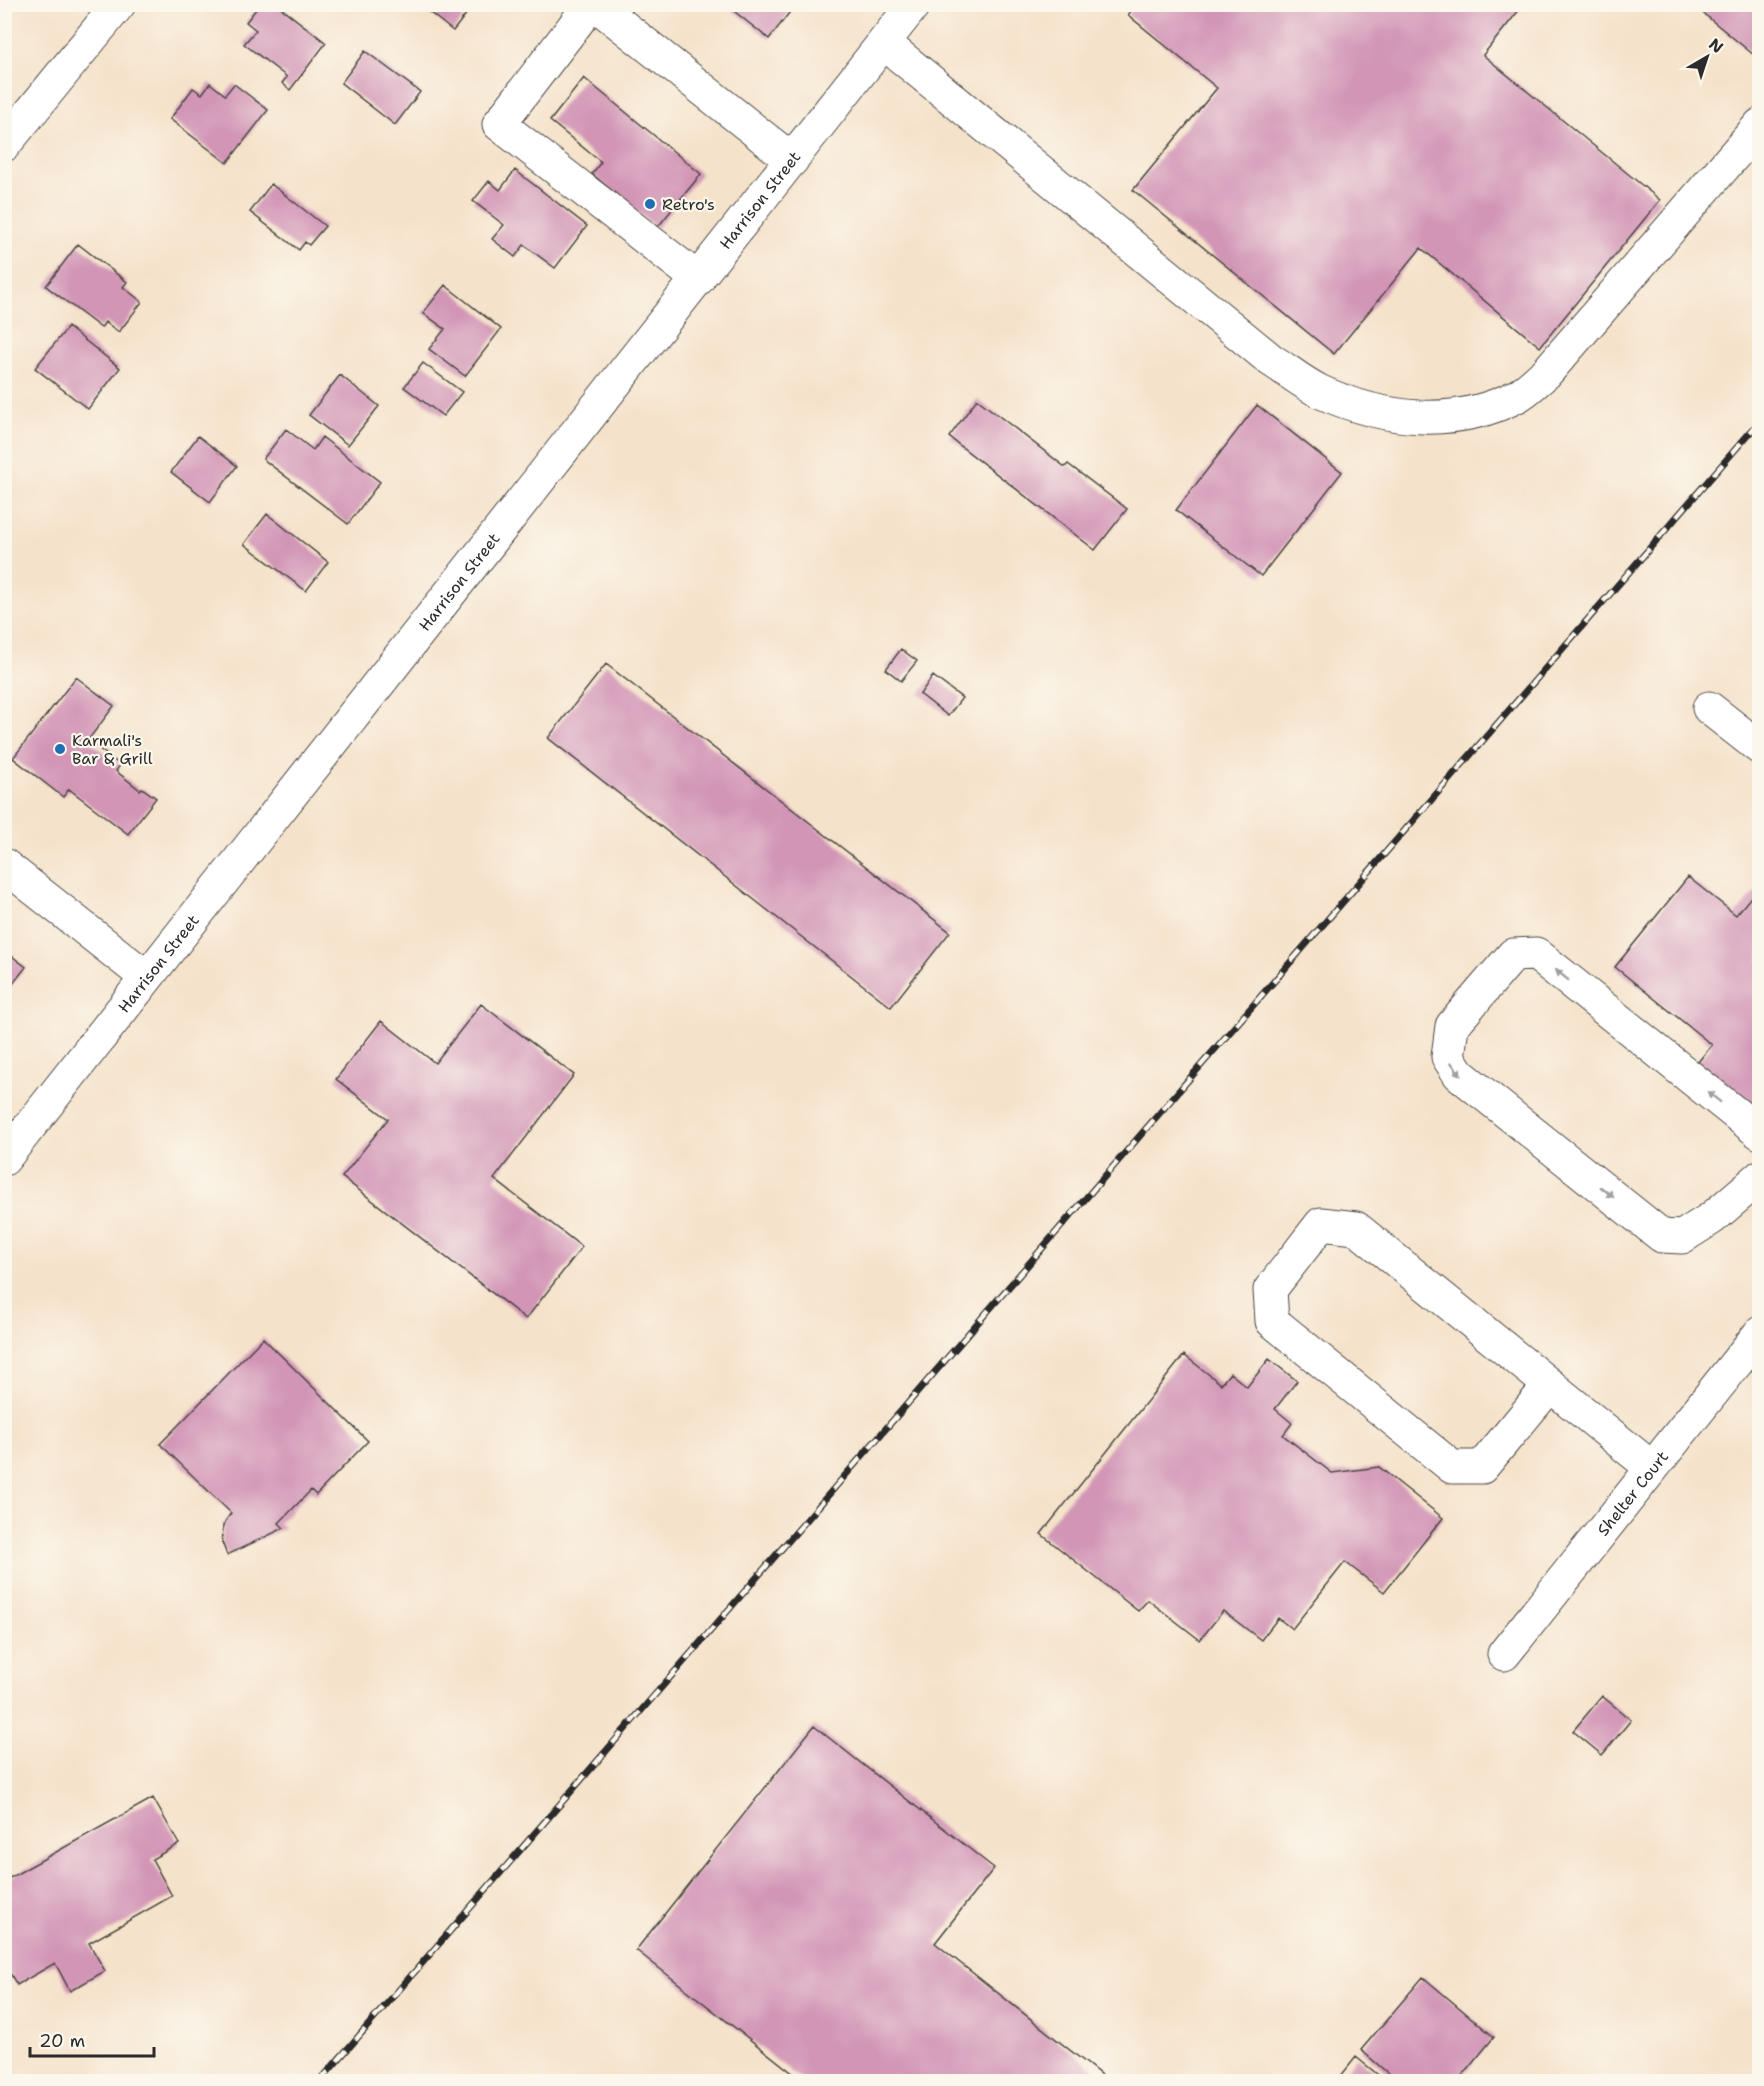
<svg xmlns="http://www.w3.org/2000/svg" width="1764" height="2086" viewBox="0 0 1764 2086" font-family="'Shantell Sans',sans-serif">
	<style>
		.building { fill: #d295b6 }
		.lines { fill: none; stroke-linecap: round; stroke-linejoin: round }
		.minor-casing { stroke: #494643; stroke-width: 35 }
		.minor { stroke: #fff; stroke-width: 33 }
		.rail-casing { stroke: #2b2b2b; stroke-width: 7 }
		.rail { stroke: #fbf7ec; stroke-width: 4.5; stroke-dasharray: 14; stroke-linecap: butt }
		.oneway { fill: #a0a0a0 }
		.poi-dot { fill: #1f6fb2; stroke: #fbf7ec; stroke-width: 2 }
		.labels { text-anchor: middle; stroke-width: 4.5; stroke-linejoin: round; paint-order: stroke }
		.street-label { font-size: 16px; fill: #2b2b2b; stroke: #fbf7ec }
		.poi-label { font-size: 16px; fill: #2b2b2b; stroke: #fbf7ec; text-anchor: start }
	</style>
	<rect width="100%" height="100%" fill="#fbf7ec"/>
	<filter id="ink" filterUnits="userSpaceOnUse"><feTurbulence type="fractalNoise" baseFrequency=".0167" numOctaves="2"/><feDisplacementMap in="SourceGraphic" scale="12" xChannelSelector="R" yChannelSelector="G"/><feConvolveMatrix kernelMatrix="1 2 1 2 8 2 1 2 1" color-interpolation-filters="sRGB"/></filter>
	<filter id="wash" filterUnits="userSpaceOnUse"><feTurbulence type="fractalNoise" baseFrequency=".008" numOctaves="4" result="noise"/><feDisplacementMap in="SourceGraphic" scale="24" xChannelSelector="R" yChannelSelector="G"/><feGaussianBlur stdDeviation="1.35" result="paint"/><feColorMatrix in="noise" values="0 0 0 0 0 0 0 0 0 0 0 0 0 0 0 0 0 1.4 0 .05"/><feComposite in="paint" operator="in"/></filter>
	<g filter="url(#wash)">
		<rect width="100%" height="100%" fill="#f5e2ca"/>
		<g id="blocks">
			<path class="building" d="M260,4h16l50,39 -36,47 -8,-7 5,-6 -43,-33 12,-14 -10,-8z
				M419,4h55l-21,27z
				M725,4h71l-27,35z
				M1136,4h388l-41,51 177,145 -120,147 -119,-99 -87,106 -201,-164 84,-102 -89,-73z
				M1692,4h68v56z
				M365,51l55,41 -25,33 -54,-42z
				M584,78l117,96 -44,54 -65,-54 9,-12 -51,-41z
				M210,83l15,12 9,-11 34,26 -41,53 -57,-44 23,-31 9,6z
				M515,170l72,56 -32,42 -31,-23 -9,12 -23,-18 12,-14 -31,-24 16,-20 11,9z
				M271,184l54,42 -16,19 -4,-3 -6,8 -49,-38z
				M78,244l49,38 -4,5 19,15 -23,30 -14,-10 -4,6 -55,-42z
				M445,285l56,44 -36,47 -36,-27 16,-20 -22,-16z
				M68,327l52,41 -32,41 -53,-41z
				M423,363l39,29 -19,24 -39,-29z
				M340,375l39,31 -31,39 -39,-30z
				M977,399l88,68 3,-3 59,45 -32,41 -146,-113z
				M1257,405l85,67 -81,104 -85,-66z
				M286,429l27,21 9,-13 58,45 -32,42 -85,-65z
				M198,436l39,30 -27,36 -39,-30z
				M267,514l61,48 -22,29 -62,-47z
				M901,649l16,12 -16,20 -15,-12z
				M606,664l344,268 -59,75 -343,-269z
				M933,676l29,22 -14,18 -28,-22z
				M76,677l38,29 -26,34 32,25 -4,6 24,19 2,-2 14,10 -28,36 -59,-45 -6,8 -50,-39z
				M1688,877l48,38 24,-29v226l-62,-50 14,-17 -97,-78z
				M4,950l22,17 -22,28z
				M481,1004l93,71 -80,104 88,68 -56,72 -184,-142 46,-58 -52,-40 45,-58 54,42z
				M263,1338l105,103 -52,54 -5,-5 -32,33 5,5 -57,27 -5,-13 1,-13 2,-7 6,-9 -71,-69z
				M1184,1355l37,29 9,-11 17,14 22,-28 28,22 -22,28 17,14 -9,12 49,38 47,-6 64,51 -59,74 -39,-30 -53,67 -14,-11 -17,22 -38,-29 -23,29 -52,-40 -10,11 -97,-77z
				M1602,1696l29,24 -29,35 -29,-24z
				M814,1726l180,142 -59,75 175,139h-306l-168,-132z
				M153,1798l26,46 -27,15 20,37 -83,47 16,28 -35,20 -15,-28 -38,22 -13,-22v-82z
				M1423,1977l71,60 -37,45h-59l-37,-32z
				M1356,2057l31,25h-51z"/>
		</g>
	</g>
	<g filter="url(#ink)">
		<use href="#blocks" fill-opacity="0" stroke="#494643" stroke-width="1.5"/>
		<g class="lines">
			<defs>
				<g id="minor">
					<path d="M591,4l-92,120 199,155"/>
					<path d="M595,4l197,156"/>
					<path d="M884,43l387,317c16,10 33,24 50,32 62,28 133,37 196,4 10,-5 19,-15 29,-23l214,-248"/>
					<path d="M4,145l115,-141"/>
					<path d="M1709,708l51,40"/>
					<path d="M4,865l142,112"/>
					<path d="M1760,1133l-224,-179 -23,1 -61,71 -4,31 11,17 203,162 20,1 30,-19 48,-41"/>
					<path id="s1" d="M4,1159l910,-1155"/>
					<path d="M1550,1385l-68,82h-30l-180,-146 -2,-31 51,-66 35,4 296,240"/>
					<path id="s2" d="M1504,1654l256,-321"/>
				</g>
			</defs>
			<use href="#minor" class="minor-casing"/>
			<use href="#minor" class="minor"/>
			<defs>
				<path id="rail" d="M319,2082l1441,-1661"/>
			</defs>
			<use href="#rail" class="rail-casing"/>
			<use href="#rail" class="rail"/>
		</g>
		<defs><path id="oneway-solid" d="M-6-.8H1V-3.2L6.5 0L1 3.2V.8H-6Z" transform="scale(1.5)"/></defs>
		<g class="oneway">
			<use href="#oneway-solid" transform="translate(1562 975) rotate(-141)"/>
			<use href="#oneway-solid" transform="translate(1456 1069) rotate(53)"/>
			<use href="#oneway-solid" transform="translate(1714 1097) rotate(-141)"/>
			<use href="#oneway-solid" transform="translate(1607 1192) rotate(39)"/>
		</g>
	</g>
	<g class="poi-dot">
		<circle cx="650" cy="204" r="6"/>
		<circle cx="60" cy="749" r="6"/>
	</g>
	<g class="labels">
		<g class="street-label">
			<text dy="6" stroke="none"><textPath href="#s1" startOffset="1221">Harrison Street</textPath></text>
			<text dy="6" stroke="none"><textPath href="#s1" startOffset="735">Harrison Street</textPath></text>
			<text dy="6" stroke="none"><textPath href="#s1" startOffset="249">Harrison Street</textPath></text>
			<text dy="6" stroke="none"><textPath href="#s2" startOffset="206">Shelter Court</textPath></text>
		</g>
		<g class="poi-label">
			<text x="662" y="210">Retro's</text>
			<text x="72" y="746">Karmali's<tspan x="72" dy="18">Bar &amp; Grill</tspan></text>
		</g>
	</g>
	<rect width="1764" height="2086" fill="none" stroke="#fbf7ec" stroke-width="24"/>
	<g transform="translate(1707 57) rotate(39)" stroke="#fbf7ec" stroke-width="4.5" paint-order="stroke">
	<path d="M0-4.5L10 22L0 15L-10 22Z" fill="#2b2b2b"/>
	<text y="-9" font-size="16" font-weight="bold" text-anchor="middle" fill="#2b2b2b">N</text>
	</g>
	<path d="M30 2047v9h124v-9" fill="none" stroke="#2b2b2b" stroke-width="3"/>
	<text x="39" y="2047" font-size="18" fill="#2b2b2b" stroke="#fbf7ec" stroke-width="4.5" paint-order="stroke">20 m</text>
</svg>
